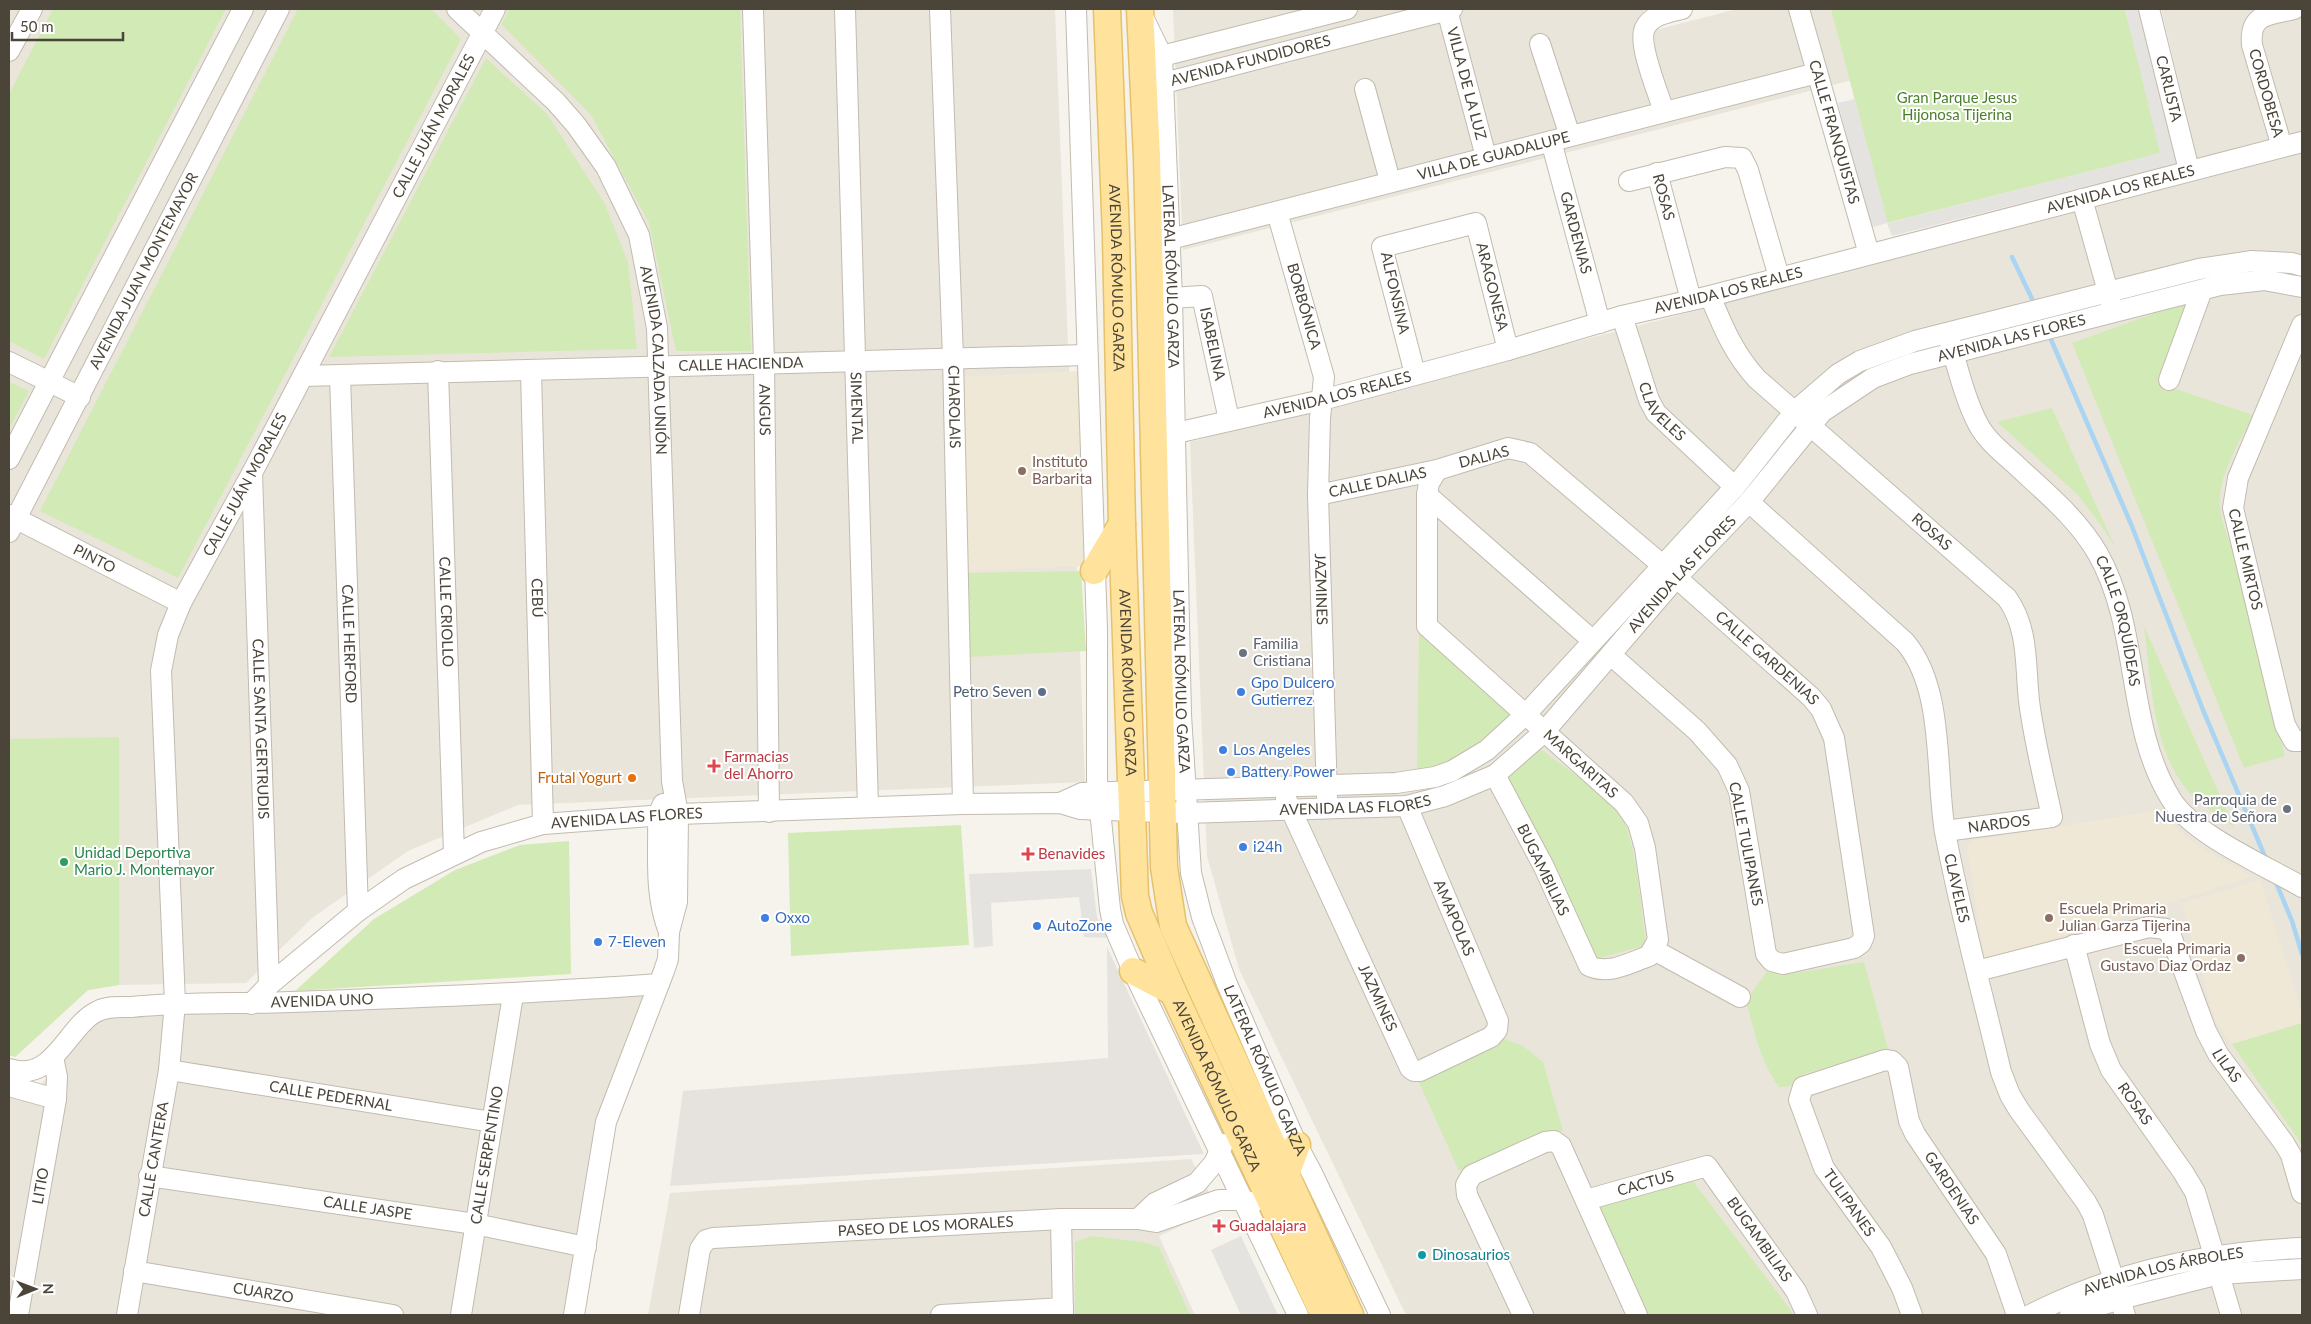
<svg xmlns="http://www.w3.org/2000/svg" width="2311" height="1324" viewBox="0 0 2311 1324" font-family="Lato,sans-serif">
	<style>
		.residential { fill: #eae5da }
		.industrial { fill: #e6e2dd }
		.education { fill: #efe8d6 }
		.green { fill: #d2eab5 }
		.parking { fill: #e5e3e0 }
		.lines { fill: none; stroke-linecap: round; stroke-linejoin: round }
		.stream { stroke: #a9d4f2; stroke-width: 4.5 }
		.minor-casing { stroke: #c2bbae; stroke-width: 22 }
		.major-casing { stroke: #e6c16a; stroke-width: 29 }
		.minor { stroke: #fff; stroke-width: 20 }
		.major { stroke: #ffe39c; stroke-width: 26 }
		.education-dot { fill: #8d6e63; stroke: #fff; stroke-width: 2 }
		.worship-dot { fill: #6b7280; stroke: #fff; stroke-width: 2 }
		.service-dot { fill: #5c6f8a; stroke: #fff; stroke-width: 2 }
		.shop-dot { fill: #3f7fe0; stroke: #fff; stroke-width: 2 }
		.health-dot { fill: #e0444e; stroke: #fff; stroke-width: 2 }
		.food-dot { fill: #e8710a; stroke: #fff; stroke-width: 2 }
		.leisure-dot { fill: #2e9e5b; stroke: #fff; stroke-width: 2 }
		.culture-dot { fill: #0f9aa8; stroke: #fff; stroke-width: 2 }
		.labels { text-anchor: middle; stroke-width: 4; stroke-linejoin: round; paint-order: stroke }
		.street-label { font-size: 15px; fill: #4b4439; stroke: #fff }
		.park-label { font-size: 15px; fill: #4a7f2a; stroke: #fff }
		.education-label { font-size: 15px; fill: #785e54; stroke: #fff; text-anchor: start }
		.worship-label { font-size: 15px; fill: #5b616d; stroke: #fff; text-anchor: start }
		.shop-label { font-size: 15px; fill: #366cbe; stroke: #fff; text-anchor: start }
		.service-label { font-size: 15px; fill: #4e5e75; stroke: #fff; text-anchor: end }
		.health-label { font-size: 15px; fill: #be3a42; stroke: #fff; text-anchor: start }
		.food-label { font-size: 15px; fill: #c56008; stroke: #fff; text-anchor: end }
		.leisure-label { font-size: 15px; fill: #27864d; stroke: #fff; text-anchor: start }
		.culture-label { font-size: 15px; fill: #0d838f; stroke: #fff; text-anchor: start }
	</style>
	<rect width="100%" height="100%" fill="#f6f3ec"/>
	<path class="residential" d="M9,9h1046l30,773 -567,23 -110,46 -96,67 -66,65 -127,2 -31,5 -73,67 -6,-2z
		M1173,9h474l-3,1 11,20 82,-21h395l-949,241z
		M2161,9h141v125l-104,27z
		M2302,153v1162h-896l-167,-346 -32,-113 -17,-414z
		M666,986l-62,128 -33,201h-562v-238l30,10 56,-69z
		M1191,1159l27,50 -59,27 36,79h-547l22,-122z"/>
	<path class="industrial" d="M1107,947l97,207 -534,32 13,-95 425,-33z"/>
	<path class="education" d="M1079,371l5,195 -120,5 -4,-194z
		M2161,810l16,19 19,16 56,32 -267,83 -18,-111 7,-9z
		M2260,880l42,133v10l-70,21 -17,-24 -33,-117z"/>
	<path class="green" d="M53,9h173l-182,350 -35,-18v-247z
		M298,9h133l30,30 -283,539 -138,-67z
		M510,9h230l11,342h-75l-27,-128 -58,-108 -90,-91z
		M1831,9h294l36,144 -274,70z
		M486,58l61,56 58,90 23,58 9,87 -308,8z
		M2194,299l-36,84 95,32c-12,25 -30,52 -33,80 -2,20 8,42 14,61l51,200 -41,12 -172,-425z
		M9,382l20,9 -20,38z
		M2052,408l64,141 -13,-21 -25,-33 -81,-73z
		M1081,571l5,80 -117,6 -3,-84z
		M2144,626l90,201c-14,-10 -28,-19 -40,-30 -42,-40 -43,-117 -50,-171z
		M1419,632l91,82c-28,33 -52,46 -93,58z
		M119,737v248l-31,5 -73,67 -6,-2v-316z
		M1538,747c25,20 62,42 82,68 16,20 22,101 26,130l-57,16 -84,-182z
		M961,825l8,120 -178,11 -3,-123z
		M569,841l2,133 -276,17 79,-72 81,-49 65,-25z
		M1864,962l24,87 -84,25 -11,12 -14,1c-19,-25 -25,-57 -33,-87l23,-31 13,6z
		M2302,1023v125l-2,-6 -68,-98z
		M1505,1039l18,7 20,16 20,69 -15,1 -89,39 -42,-93z
		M1692,1180l98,129 2,6h-150l-50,-107z
		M1091,1236l52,6 16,5 31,68h-115v-73z"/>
	<path class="parking" d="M2125,9h14l39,154 -286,73 -5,-13 -17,5 -32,-125 17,-4 33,124 272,-70z
		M1091,869l6,48 11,21 -24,-1 -5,-40 -88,6 2,43 -19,2 -5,-74z
		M1241,1236l37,79h-37l-30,-65z"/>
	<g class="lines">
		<path class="stream" d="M2012,257l23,48
			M2049,335l82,189 72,186 63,149
			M2275,880l17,41 10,33"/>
		<defs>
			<g id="minor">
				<path id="s1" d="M457,9l99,93 20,23 30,42 33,68 18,93 15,453 6,33 -1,88 -8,30 -1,27 -4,12 -58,151 -32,193"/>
				<path id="s2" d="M753,9l11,353 5,450"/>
				<path id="s3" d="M845,9l23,798"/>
				<path id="s4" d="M940,9l13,349 10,446"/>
				<path d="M1076,9l21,620v151l13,129 3,15 20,47 165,344"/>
				<path id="s5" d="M1347,9l-185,47 -17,24 19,3 288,-74"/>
				<path id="s6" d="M1799,9l70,245"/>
				<path id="s7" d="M2149,9l40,161"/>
				<path id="s8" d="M1447,10l39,147"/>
				<path id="s9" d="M1143,17l19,39 10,242 9,417 10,158 11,44 25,67 70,161 15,28 68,142"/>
				<path d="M1540,44l30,92"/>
				<path d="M9,51l23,-42"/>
				<path d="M1365,89l25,92"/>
				<path d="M1664,112c-5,-18 -27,-68 -19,-84 6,-13 24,-16 37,-19"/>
				<path id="s10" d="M1551,141l49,182"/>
				<path d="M2282,147l-30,-102c-3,-32 17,-30 42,-36"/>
				<path id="s11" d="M1657,173l34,127"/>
				<path d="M1629,181l96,-24 17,1 6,12 31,107"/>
				<path d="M2082,199l30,107"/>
				<path id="s12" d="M1277,212l47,165 -4,41 -2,77 9,302"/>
				<path id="s13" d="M1170,239l647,-166"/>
				<path id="s14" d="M1710,296c13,31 24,58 47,83l250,219c22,31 18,66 22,103 5,39 15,78 23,116l-107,14"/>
				<path id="s15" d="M1172,298l30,-2 27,124"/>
				<path id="s16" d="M1622,316l27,84 7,13 79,74"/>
				<path id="s17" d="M2302,325l-64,153 -5,30 52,217 9,16h8"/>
				<path id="s18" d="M1950,342c8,27 15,57 28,82 9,17 25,29 39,42 29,27 61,53 81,88 43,76 27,171 73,245 21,35 95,67 131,88"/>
				<path d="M9,362l71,35"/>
				<path id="s19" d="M438,371l16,483"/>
				<path id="s20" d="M531,372l12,452"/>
				<path id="s21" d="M1415,374l-33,-127 94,-24 32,127"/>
				<path id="s22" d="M303,376l784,-21"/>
				<path id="s23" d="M340,376l18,535"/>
				<path d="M2169,380l33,-90"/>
				<path id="s24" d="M1163,436l159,-36 186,-50 114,-34 88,-20 592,-154"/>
				<path d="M9,459l234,-450"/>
				<path id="s25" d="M1437,470l-8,13 -2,12v131l197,177 14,20 7,25 13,92 -9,16c-20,7 -40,19 -60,10l-45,-99 -49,-92"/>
				<path id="s26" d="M252,473l17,512"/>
				<path id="s27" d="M1318,495l119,-25 71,-22 22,5 131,111 150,133 10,12 13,29 30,198 -3,7 -7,5 -71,16 -11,-3 -6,-7 -27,-163 -12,-26 -30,-34 -85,-75"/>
				<path d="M1427,495l165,145"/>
				<path id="s28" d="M1749,502l156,140c40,47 30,131 40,190 15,80 37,160 56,240l9,23 9,15 67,92 7,13 32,100"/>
				<path id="s29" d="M9,515l172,88"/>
				<path id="s30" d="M9,532l270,-523"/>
				<path id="s31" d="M1286,799l124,269 4,3h6l71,-34 6,-7 1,-9 -91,-215"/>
				<path d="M1060,803l22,-10 314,-10 39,-6 17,-6 35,-21 39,-36 209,-227 60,-76 43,-37 22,-13 55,-20 284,-72 53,-8 40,2 10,3"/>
				<path d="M663,804l-5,11c1,40 -4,79 11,117"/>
				<path id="s32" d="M2074,945l26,99 11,26 72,102 12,20 19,63"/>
				<path d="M1654,950l86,47"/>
				<path id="s33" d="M1977,971l172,-44 17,2 5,7 35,95 12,23 66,89 7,12 11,38"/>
				<path id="s34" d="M251,1004l18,-19 89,-74 46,-32 77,-37 62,-18 135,-10 285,-10 97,-1 20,6 106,4 221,-7 38,-10 50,-21 49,-43 132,-154 73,-76 73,-90 51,-34 37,-14 310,-79 44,-5 38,7"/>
				<path id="s35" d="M9,1069c45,15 58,-44 89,-58 10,-5 23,-4 33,-4 53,-5 106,-3 159,-5 123,-4 246,-9 369,-18"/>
				<path id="s36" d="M169,1070l323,52"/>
				<path d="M9,1086l47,13"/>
				<path id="s37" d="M149,1176l326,48 111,23"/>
				<path id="s38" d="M1586,1200l121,-34 89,125 11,24"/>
				<path d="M1061,1219l2,96"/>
				<path d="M1138,1219l17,-16 42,-20 17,-20 9,-19"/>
				<path id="s39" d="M134,1271l259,44"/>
				<path d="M2219,1274l12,41"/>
				<path id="s40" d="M18,1315l38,-216 1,-22 -4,-20"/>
				<path id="s41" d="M127,1315l42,-245 6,-67 -14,-332 7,-36 13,-32 71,-130 243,-464"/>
				<path id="s42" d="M461,1315l52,-320"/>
				<path id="s43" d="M689,1315l11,-66 6,-9 7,-2 348,-19h77l18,3 63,-22h23l11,3"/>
				<path d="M941,1315l122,-7"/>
				<path d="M1523,1315l-56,-120 -1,-10 6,-10 73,-33 9,-1 7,5 76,169"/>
				<path id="s44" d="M1912,1315l-10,-27 -21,-41 -57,-79 -25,-68 4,-13 82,-27 7,1 6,6 11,54 6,13 81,120 21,61"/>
				<path id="s45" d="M2030,1315c84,-43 179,-63 272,-67"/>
				<path d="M2070,1315l50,-16 99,-25 83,-5"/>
			</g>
			<g id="major">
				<path id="s46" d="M1107,9l9,227 6,288 13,372 4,17 34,79 151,323"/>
				<path d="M1140,9l7,148 17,710 9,59 177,389"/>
				<path d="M1094,571l28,-47"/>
				<path d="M1133,971l40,21"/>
				<path d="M1286,1174l11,-29"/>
			</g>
		</defs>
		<use href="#minor" class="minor-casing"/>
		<use href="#major" class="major-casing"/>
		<use href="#minor" class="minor"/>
		<use href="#major" class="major"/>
	</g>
	<g class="education-dot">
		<circle cx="1022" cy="471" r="5"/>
		<circle cx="2049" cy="918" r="5"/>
		<circle cx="2241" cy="958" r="5"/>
	</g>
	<g class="worship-dot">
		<circle cx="1243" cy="653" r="5"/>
		<circle cx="2287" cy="809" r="5"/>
	</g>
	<circle class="service-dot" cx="1042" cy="692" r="5"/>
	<g class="shop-dot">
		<circle cx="1241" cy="692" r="5"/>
		<circle cx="1223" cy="750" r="5"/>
		<circle cx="1231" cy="772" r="5"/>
		<circle cx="1243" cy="847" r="5"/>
		<circle cx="765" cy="918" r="5"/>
		<circle cx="1037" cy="926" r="5"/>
		<circle cx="598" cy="942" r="5"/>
	</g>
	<g class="health-dot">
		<path d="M711.5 758.5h5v5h5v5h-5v5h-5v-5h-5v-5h5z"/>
		<path d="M1025.5 846.5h5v5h5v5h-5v5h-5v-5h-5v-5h5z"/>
		<path d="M1216.5 1218.5h5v5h5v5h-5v5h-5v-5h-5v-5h5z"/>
	</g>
	<circle class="food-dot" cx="632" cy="778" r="5"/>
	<circle class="leisure-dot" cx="64" cy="862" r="5"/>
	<circle class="culture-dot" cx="1422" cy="1255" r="5"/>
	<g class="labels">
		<g class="street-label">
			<text dy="5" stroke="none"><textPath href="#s5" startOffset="329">AVENIDA FUNDIDORES</textPath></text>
			<text dy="5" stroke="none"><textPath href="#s8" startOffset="76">VILLA DE LA LUZ</textPath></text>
			<text dy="5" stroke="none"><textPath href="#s7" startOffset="82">CARLISTA</textPath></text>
			<text transform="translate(2266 93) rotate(74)" y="5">CORDOBESA</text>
			<text dy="5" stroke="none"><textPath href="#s41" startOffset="1259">CALLE JUÁN MORALES</textPath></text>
			<text dy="5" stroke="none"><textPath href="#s6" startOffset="128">CALLE FRANQUISTAS</textPath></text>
			<text dy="5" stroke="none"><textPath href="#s13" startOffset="334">VILLA DE GUADALUPE</textPath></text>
			<text dy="5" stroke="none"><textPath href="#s24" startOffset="989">AVENIDA LOS REALES</textPath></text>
			<text dy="5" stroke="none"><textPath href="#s11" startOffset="25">ROSAS</textPath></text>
			<text dy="5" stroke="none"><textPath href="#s10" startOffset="95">GARDENIAS</textPath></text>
			<text dy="5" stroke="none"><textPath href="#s30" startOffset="294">AVENIDA JUAN MONTEMAYOR</textPath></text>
			<text dy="5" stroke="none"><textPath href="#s9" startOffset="264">LATERAL RÓMULO GARZA</textPath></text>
			<text dy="5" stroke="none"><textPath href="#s46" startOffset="269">AVENIDA RÓMULO GARZA</textPath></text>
			<text dy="5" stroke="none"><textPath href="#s21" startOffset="294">ARAGONESA</textPath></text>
			<text dy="5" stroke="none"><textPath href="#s24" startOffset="584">AVENIDA LOS REALES</textPath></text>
			<text transform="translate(1395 293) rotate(77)" y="5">ALFONSINA</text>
			<text dy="5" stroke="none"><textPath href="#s12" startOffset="98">BORBÓNICA</textPath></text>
			<text dy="5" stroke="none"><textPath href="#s34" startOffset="2002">AVENIDA LAS FLORES</textPath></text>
			<text dy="5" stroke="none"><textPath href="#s15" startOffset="79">ISABELINA</textPath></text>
			<text dy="5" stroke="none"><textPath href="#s1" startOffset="420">AVENIDA CALZADA UNIÓN</textPath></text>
			<text dy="5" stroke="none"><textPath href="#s22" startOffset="438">CALLE HACIENDA</textPath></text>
			<text dy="5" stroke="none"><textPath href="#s24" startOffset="179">AVENIDA LOS REALES</textPath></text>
			<text dy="5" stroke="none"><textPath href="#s4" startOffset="398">CHAROLAIS</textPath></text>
			<text dy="5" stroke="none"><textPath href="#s3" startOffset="399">SIMENTAL</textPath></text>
			<text dy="5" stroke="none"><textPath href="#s2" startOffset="401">ANGUS</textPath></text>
			<text dy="5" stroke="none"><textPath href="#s16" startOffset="105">CLAVELES</textPath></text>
			<text transform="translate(1484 457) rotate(-14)" y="5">DALIAS</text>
			<text dy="5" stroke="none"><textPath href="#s27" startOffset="61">CALLE DALIAS</textPath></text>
			<text dy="5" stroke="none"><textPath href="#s41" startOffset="854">CALLE JUÁN MORALES</textPath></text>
			<text dy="5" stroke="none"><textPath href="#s14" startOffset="328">ROSAS</textPath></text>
			<text dy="5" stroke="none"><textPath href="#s17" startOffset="249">CALLE MIRTOS</textPath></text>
			<text dy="5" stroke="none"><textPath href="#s29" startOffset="96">PINTO</textPath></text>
			<text dy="5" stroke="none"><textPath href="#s34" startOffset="1582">AVENIDA LAS FLORES</textPath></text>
			<text dy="5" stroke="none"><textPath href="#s12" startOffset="384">JAZMINES</textPath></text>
			<text dy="5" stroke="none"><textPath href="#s20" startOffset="226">CEBÚ</textPath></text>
			<text dy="5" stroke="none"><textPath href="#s19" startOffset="241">CALLE CRIOLLO</textPath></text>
			<text dy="5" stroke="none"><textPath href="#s18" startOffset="335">CALLE ORQUÍDEAS</textPath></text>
			<text dy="5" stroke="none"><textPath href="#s23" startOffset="268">CALLE HERFORD</textPath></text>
			<text dy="5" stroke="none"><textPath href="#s27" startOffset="532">CALLE GARDENIAS</textPath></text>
			<text dy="5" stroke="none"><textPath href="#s9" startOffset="669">LATERAL RÓMULO GARZA</textPath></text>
			<text dy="5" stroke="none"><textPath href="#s46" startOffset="674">AVENIDA RÓMULO GARZA</textPath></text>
			<text dy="5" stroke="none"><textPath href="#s26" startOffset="256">CALLE SANTA GERTRUDIS</textPath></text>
			<text dy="5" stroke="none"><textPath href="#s25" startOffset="365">MARGARITAS</textPath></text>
			<text dy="5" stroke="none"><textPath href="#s34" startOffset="1162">AVENIDA LAS FLORES</textPath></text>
			<text dy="5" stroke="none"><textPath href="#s34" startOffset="432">AVENIDA LAS FLORES</textPath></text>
			<text transform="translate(1999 824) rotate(-7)" y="5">NARDOS</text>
			<text transform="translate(1746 844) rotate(79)" y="5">CALLE TULIPANES</text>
			<text transform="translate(1543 870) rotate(64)" y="5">BUGAMBILIAS</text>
			<text dy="5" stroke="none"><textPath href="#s28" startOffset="464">CLAVELES</textPath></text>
			<text transform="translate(1454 918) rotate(67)" y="5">AMAPOLAS</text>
			<text dy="5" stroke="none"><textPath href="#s31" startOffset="219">JAZMINES</textPath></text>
			<text dy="5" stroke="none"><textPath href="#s35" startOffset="338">AVENIDA UNO</textPath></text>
			<text dy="5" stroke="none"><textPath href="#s33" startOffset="345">LILAS</textPath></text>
			<text dy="5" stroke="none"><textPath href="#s9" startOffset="1072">LATERAL RÓMULO GARZA</textPath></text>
			<text dy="5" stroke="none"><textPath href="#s46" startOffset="1094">AVENIDA RÓMULO GARZA</textPath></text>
			<text dy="5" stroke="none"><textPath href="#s36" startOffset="164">CALLE PEDERNAL</textPath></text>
			<text dy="5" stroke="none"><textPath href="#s32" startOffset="172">ROSAS</textPath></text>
			<text dy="5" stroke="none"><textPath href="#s42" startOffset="162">CALLE SERPENTINO</textPath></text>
			<text dy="5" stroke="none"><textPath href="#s41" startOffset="158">CALLE CANTERA</textPath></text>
			<text dy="5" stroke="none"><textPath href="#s38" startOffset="62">CACTUS</textPath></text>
			<text dy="5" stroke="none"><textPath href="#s40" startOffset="131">LITIO</textPath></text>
			<text dy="5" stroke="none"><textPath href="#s44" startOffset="495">GARDENIAS</textPath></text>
			<text transform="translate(1849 1203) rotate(55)" y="5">TULIPANES</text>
			<text dy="5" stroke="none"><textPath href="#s37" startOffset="221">CALLE JASPE</textPath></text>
			<text dy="5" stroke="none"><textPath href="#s43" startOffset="298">PASEO DE LOS MORALES</textPath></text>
			<text dy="5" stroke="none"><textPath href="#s38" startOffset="216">BUGAMBILIAS</textPath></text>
			<text dy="5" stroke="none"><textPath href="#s45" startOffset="141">AVENIDA LOS ÁRBOLES</textPath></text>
			<text dy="5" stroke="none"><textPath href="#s39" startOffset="131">CUARZO</textPath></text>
		</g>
		<g class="park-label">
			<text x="1957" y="103">Gran Parque Jesus<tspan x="1957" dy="17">Hijonosa Tijerina</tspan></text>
		</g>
		<g class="education-label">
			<text x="1032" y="467">Instituto<tspan x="1032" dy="17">Barbarita</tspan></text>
			<text x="2059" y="914">Escuela Primaria<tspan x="2059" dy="17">Julian Garza Tijerina</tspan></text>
			<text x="2231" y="954" text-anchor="end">Escuela Primaria<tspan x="2231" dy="17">Gustavo Diaz Ordaz</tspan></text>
		</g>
		<g class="worship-label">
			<text x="1253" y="649">Familia<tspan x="1253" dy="17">Cristiana</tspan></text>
			<text x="2277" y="805" text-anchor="end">Parroquia de<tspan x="2277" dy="17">Nuestra de Señora</tspan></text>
		</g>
		<g class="shop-label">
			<text x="1251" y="688">Gpo Dulcero<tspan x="1251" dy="17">Gutierrez</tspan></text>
			<text x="1233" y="755">Los Angeles</text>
			<text x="1241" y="777">Battery Power</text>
			<text x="1253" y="852">i24h</text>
			<text x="775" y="923">Oxxo</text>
			<text x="1047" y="931">AutoZone</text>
			<text x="608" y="947">7-Eleven</text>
		</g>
		<g class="service-label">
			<text x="1032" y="697">Petro Seven</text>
		</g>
		<g class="health-label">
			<text x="724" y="762">Farmacias<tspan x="724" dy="17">del Ahorro</tspan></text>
			<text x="1038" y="859">Benavides</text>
			<text x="1229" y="1231">Guadalajara</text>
		</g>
		<g class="food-label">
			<text x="622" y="783">Frutal Yogurt</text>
		</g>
		<g class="leisure-label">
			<text x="74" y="858">Unidad Deportiva<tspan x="74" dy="17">Mario J. Montemayor</tspan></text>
		</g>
		<g class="culture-label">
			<text x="1432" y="1260">Dinosaurios</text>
		</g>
	</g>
	<rect width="2311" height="1324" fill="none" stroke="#4b4439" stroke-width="20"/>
	<g transform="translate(35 1289) rotate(89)" stroke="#ffffff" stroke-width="4" paint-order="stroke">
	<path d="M0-4L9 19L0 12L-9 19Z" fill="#4b4439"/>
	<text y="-8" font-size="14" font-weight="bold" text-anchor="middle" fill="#4b4439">N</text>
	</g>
	<path d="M12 32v8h111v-8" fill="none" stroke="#4b4439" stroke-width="2.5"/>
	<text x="20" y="32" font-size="15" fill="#4b4439" stroke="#ffffff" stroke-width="4" paint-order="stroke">50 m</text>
</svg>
